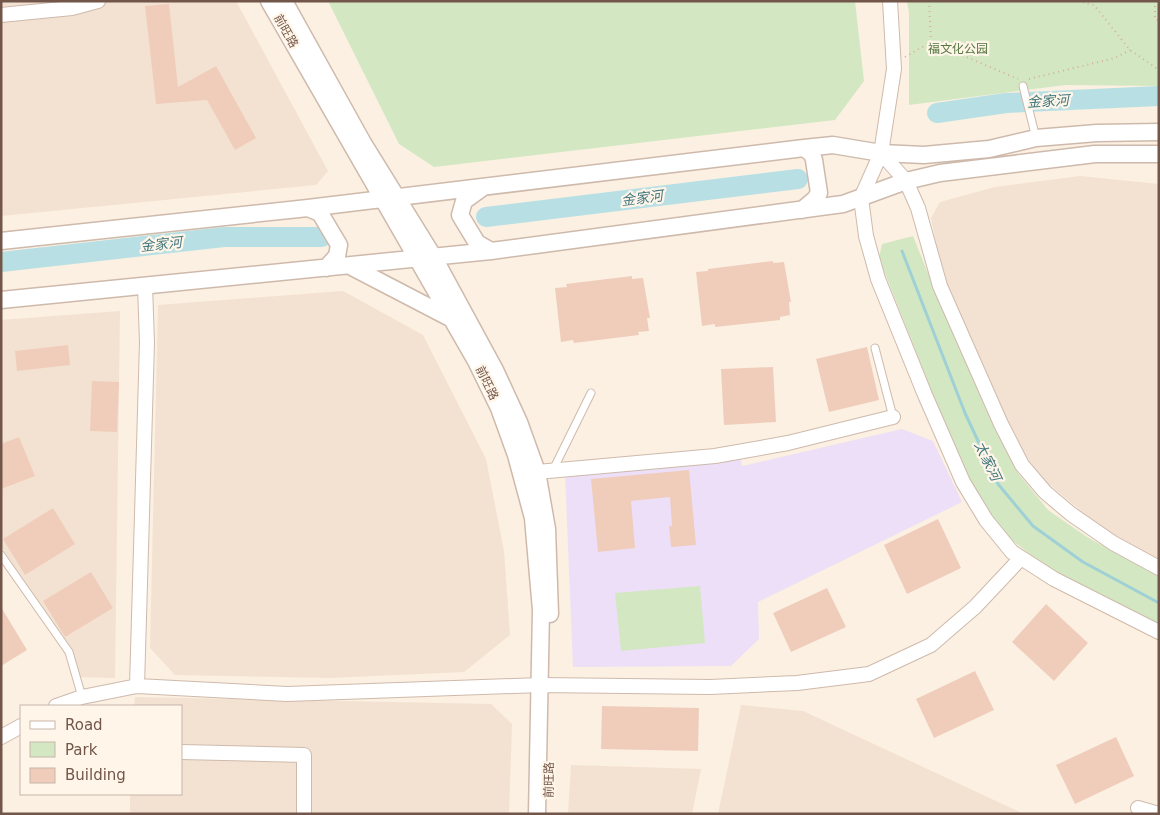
<svg xmlns="http://www.w3.org/2000/svg" width="1160" height="815" viewBox="0 0 1160 815" font-family="'DejaVu Sans','Noto Sans SC',sans-serif">
	<style>
		.residential { fill: #f3e2d1 }
		.education { fill: #eddff7 }
		.green { fill: #d3e8c2 }
		.lines { fill: none; stroke-linecap: round; stroke-linejoin: round }
		.stream { stroke: #9ed0d6; stroke-width: 3 }
		.river { stroke: #b8e0e4; stroke-width: 20 }
		.building { fill: #f0cdbb }
		.service-casing { stroke: #cebaac; stroke-width: 9 }
		.minor-casing { stroke: #cebaac; stroke-width: 16 }
		.tertiary-casing { stroke: #cebaac; stroke-width: 19 }
		.path { stroke: #d5b09e; stroke-width: 2; stroke-dasharray: 1 4; stroke-linecap: butt }
		.service { stroke: #fff; stroke-width: 7 }
		.minor { stroke: #fff; stroke-width: 14 }
		.tertiary { stroke: #fff; stroke-width: 16 }
		.labels { text-anchor: middle; stroke-width: 4.5; stroke-linejoin: round; paint-order: stroke }
		.street-label { font-size: 12px; fill: #72564a; stroke: #fff5e8 }
		.park-label { font-size: 12px; fill: #557842; stroke: #fff5e8 }
		.water-label { font-size: 14px; font-style: italic; fill: #41787f; stroke: #fff5e8 }
	</style>
	<rect width="100%" height="100%" fill="#fbf0e2"/>
	<path class="residential" d="M1,1h235l92,170 -12,14 -315,31z
		M1080,176l79,8v376l-56,-31 -58,-48 -29,-38 -75,-174 -10,-51 9,-16 55,-15z
		M343,291l80,44 63,124 18,92 6,84 -46,37 -135,6 -154,-3 -25,-27 8,-343z
		M120,311l-5,367 -37,-1 -77,-131v-226z
		M135,697l356,7 21,20 -3,90h-379v-20h51v-88h-47z
		M741,705l62,6 221,103h-306z
		M571,765l130,4 -9,45h-124z"/>
	<path class="education" d="M902,429l31,12 29,61 -204,100 1,37 -28,27 -158,1 -8,-194 176,-14 1,7z"/>
	<path class="green" d="M328,1h527l9,80 -29,39 -401,47 -35,-23z
		M907,1h252v85l-93,-1 -157,20v-92z
		M913,236l16,40 88,196 31,38 39,27 72,40v49c-48,-25 -100,-48 -142,-82 -46,-37 -71,-115 -92,-169 -15,-39 -31,-78 -46,-117l3,-14z
		M700,586l5,57 -84,8 -6,-58z"/>
	<g class="lines">
		<path class="stream" d="M902,251l63,162 33,71 35,42 50,36 76,41"/>
		<path class="river" d="M937,113l69,-10 153,-7
			M486,217l312,-38
			M1,262l223,-25h98"/>
	</g>
	<path class="building" d="M169,4l9,83 38,-21 40,72 -21,12 -28,-50 -51,4 -11,-98z
		M773,261v2l11,-1 7,40h-2l1,13 -10,2v3l-65,7v-3l-13,2 -6,-54 12,-1v-2z
		M632,276v3l11,-1 7,40h-3l2,13 -11,1 1,3 -65,8 -1,-3 -12,2 -6,-54 12,-1 -1,-3z
		M68,345l2,20 -53,6 -2,-20z
		M867,347l12,53 -50,12 -13,-53z
		M773,367l3,55 -52,3 -3,-56z
		M92,381l27,1 -2,50 -27,-1z
		M19,437l16,39 -34,13v-45z
		M689,470l7,75 -25,2 -2,-21h3l-2,-29 -39,4 4,47 -37,4 -7,-73z
		M53,508l22,36 -50,31 -22,-36z
		M938,519l23,49 -54,26 -23,-49z
		M91,572l22,36 -48,29 -22,-36z
		M827,588l19,39 -55,25 -18,-39z
		M1046,604l42,39 -34,38 -42,-39z
		M1,607l26,43 -26,16z
		M975,671l19,39 -60,28 -18,-39z
		M602,706l97,2 -1,43 -97,-2z
		M1116,737l18,39 -59,28 -19,-39z"/>
	<g class="lines">
		<defs>
			<path id="service" d="M1023,86l13,52
				M875,348l18,69
				M553,470l38,-77
				M1,555l68,97 13,45"/>
			<path id="minor" d="M890,1l4,68 -13,84 -20,45 5,38 12,43 47,116 38,87 23,38 26,32 42,27 105,53
				M1,15l71,-7 26,-7
				M881,153l25,28 12,27 22,78 61,138 21,41 23,27 26,22 42,29 46,25
				M537,472l178,-16 73,-13 105,-26
				M137,686l10,-344 -2,-56
				M56,706l26,-9 55,-11 150,8 253,-9 170,2 87,-4 72,-9 62,-29 44,-38 46,-49
				M1,737l20,-11
				M181,752l123,3v59
				M1138,808l21,6"/>
			<path id="tertiary" d="M269,1l207,360 23,47 17,47 17,63 8,92 -4,204
				M284,1l79,142 70,113 62,114 24,52 18,50 10,57 3,85
				M482,188l-18,13 -4,14 17,28 14,8
				M308,208l12,5 19,32 -2,11 -11,12
				M802,210l13,-11 4,-6 -5,-33 -2,-6 -8,-6
				M1,241l307,-33 496,-60 29,-3 48,8 43,2 65,-6 47,-11 61,-5 62,-1
				M350,266l102,53
				M1,300l490,-49 352,-47 63,-23 34,-8 155,-19h64"/>
		</defs>
		<use href="#service" class="service-casing"/>
		<use href="#minor" class="minor-casing"/>
		<use href="#tertiary" class="tertiary-casing"/>
		<path class="path" d="M929,1l2,41 87,37
			M1078,1l16,4 36,45 29,20
			M1155,1v18l4,2
			M905,57l26,-15
			M1029,79l86,-21 15,-8"/>
		<use href="#service" class="service"/>
		<use href="#minor" class="minor"/>
		<use href="#tertiary" class="tertiary"/>
	</g>
	<g class="labels">
		<g class="street-label">
			<text transform="translate(286 31) rotate(61)" y="4">前旺路</text>
			<text transform="translate(487 383) rotate(64)" y="4">前旺路</text>
			<text transform="translate(549 780) rotate(-89)" y="4">前旺路</text>
		</g>
		<g class="park-label">
			<text x="958" y="53">福文化公园</text>
		</g>
		<g class="water-label">
			<text transform="translate(1048 101) rotate(-3)" y="5">金家河</text>
			<text transform="translate(642 198) rotate(-7)" y="5">金家河</text>
			<text transform="translate(161 244) rotate(-6)" y="5">金家河</text>
			<text transform="translate(988 461) rotate(64)" y="5">太家河</text>
		</g>
	</g>
	<rect width="1160" height="815" fill="none" stroke="#72564a" stroke-width="5"/>
	<rect x="20" y="705" width="162" height="90" fill="#fff5e8" stroke="#c7b5a9"/>
	<rect x="30" y="721" width="25" height="8" fill="#ffffff" stroke="#c7b5a9"/>
	<text x="65" y="730" font-size="15" fill="#72564a">Road</text>
	<rect x="30" y="742" width="25" height="15" fill="#d3e8c2" stroke="#c7b5a9"/>
	<text x="65" y="755" font-size="15" fill="#72564a">Park</text>
	<rect x="30" y="768" width="25" height="15" fill="#f0cdbb" stroke="#c7b5a9"/>
	<text x="65" y="780" font-size="15" fill="#72564a">Building</text>
</svg>
